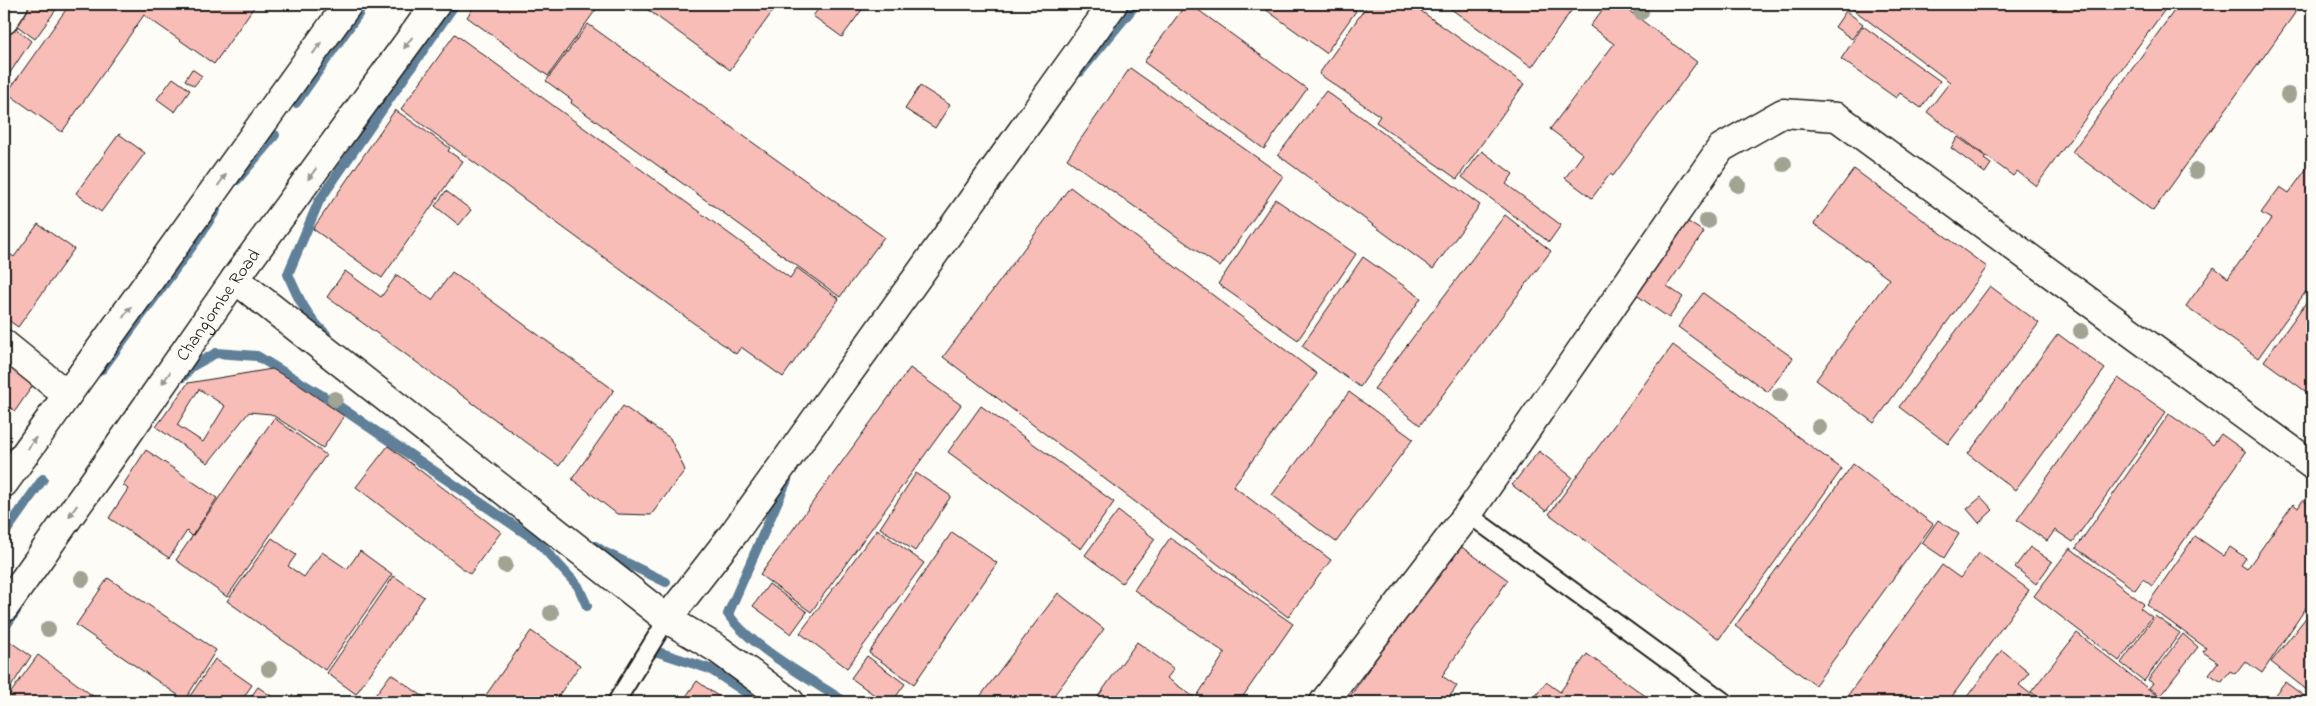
<svg xmlns="http://www.w3.org/2000/svg" width="2316" height="706" viewBox="0 0 2316 706" font-family="'Indie Flower',sans-serif">
	<style>
		.lines { fill: none; stroke-linecap: round; stroke-linejoin: round }
		.stream { stroke: #5f8098; stroke-width: 10 }
		.building { fill: #f9bdb8; stroke: #1c1c1c; fill-rule: evenodd }
		.service-casing { stroke: #1c1c1c; stroke-width: 20 }
		.minor-casing { stroke: #1c1c1c; stroke-width: 31 }
		.primary-casing { stroke: #1c1c1c; stroke-width: 31 }
		.service { stroke: #fdfcf7; stroke-width: 16 }
		.minor { stroke: #fdfcf7; stroke-width: 28 }
		.primary { stroke: #fdfcf7; stroke-width: 28 }
		.tree { fill: #a1a493 }
		.oneway { fill: #989794 }
		.labels { text-anchor: middle; stroke-width: 4.5; stroke-linejoin: round; paint-order: stroke }
		.street-label { font-size: 18px; fill: #1c1c1c; stroke: #fdfcf7 }
	</style>
	<rect width="100%" height="100%" fill="#fdfcf7"/>
	<filter id="ink" filterUnits="userSpaceOnUse"><feTurbulence type="fractalNoise" baseFrequency=".02" numOctaves="2"/><feDisplacementMap in="SourceGraphic" scale="10" xChannelSelector="R" yChannelSelector="G"/><feConvolveMatrix kernelMatrix="1 2 1 2 8 2 1 2 1" color-interpolation-filters="sRGB"/></filter>
	<g filter="url(#ink)">
		<g class="lines">
			<path class="stream" d="M1080,72l56,-68
				M296,103l63,-90 -12,-7
				M237,180l38,-45
				M326,334c-18,-15 -29,-38 -38,-60l31,-73 136,-197
				M102,369l94,-128 20,-31
				M183,377l8,-10 25,-14 41,3 74,45 206,140 41,45 9,20
				M787,480l-59,134c23,33 82,65 117,88
				M4,534l39,-55
				M595,546l9,6 62,30
				M4,628l12,-17
				M648,658l7,-7 55,18 51,33"/>
		</g>
		<path class="building" d="M20,4h40l-25,35 -26,-19z
			M70,4h186l-42,60 -70,-49 -82,117 -55,-39z
			M476,4h124l-52,72 -81,-59z
			M640,4h138l-48,66z
			M822,4h44l-24,33 -29,-21z
			M1186,4h4l117,85 -43,60 -120,-87z
			M1258,4h89l9,7 -30,42z
			M1368,4h43l113,80 -67,95 -81,-57 4,-6 -61,-42z
			M1444,4h123l6,4 -41,59z
			M1607,4h13l77,58 -84,114 -3,-2 -18,24 -27,-20 18,-24 -33,-25 64,-85 -24,-18z
			M1846,4h323l-133,182 -19,-15 -4,5 -86,-64 23,-30z
			M2179,4h114l2,9 -142,198 -81,-59z
			M1846,11l17,13 -11,15 -17,-12z
			M8,22l23,19 -27,41v-53z
			M588,24l296,213 -44,60 -269,-194 1,-3 -26,-19z
			M1863,26l77,55 -19,27 -21,-15 -4,5 -55,-39z
			M455,34l335,244 7,-10 42,31 -56,78 -42,-30 -5,7 -335,-245z
			M1130,68l153,108 -63,91 -153,-108z
			M192,69l10,7 -8,10 -9,-6z
			M173,78l17,12 -15,22 -18,-13z
			M920,86l30,19 -15,23 -30,-19z
			M1326,91l154,114 -47,64 -155,-114z
			M395,110l55,38 -2,3 15,10 -81,117 -69,-49z
			M119,134l26,19 -44,59 -25,-19z
			M1958,137l28,20 -2,2 7,5 -6,9 -34,-25z
			M1482,151l31,23 -7,10 55,41 -12,17 -87,-65z
			M2312,161v122l-54,75 -72,-52 28,-39 14,11 43,-59 -10,-6 19,-26 9,6z
			M1854,169l133,98 -113,156 -58,-43 73,-101 -75,-55z
			M1070,187l247,187 -84,112 98,74 -43,57 -345,-260z
			M446,191l25,19 -12,15 -24,-19z
			M1275,199l81,55 -58,86 -80,-56z
			M1505,215l46,36 -131,174 -46,-36z
			M1677,215l27,17 -37,54 16,11 -14,21 -41,-29z
			M38,224l36,25 -56,78 -14,-10v-67l10,7z
			M1363,257l58,41 -61,89 -58,-41z
			M345,271l36,26 16,-22 35,25 20,-28 162,118 -55,76 -232,-169z
			M1990,286l49,37 -91,121 -49,-37z
			M1703,293l90,65 -25,34 -90,-65z
			M2312,294v102l-48,-35z
			M2058,334l47,35 -90,121 -47,-36z
			M1673,345l169,124 -123,170 -170,-125z
			M4,354l34,24 -23,33 -11,-8z
			M910,368l51,37 -150,207 -51,-37z
			M272,369l20,11 52,36 -21,32 -52,-34 -22,-2 -41,51 -52,-36 32,-44zM199,389l26,17 -22,36 -26,-17z
			M2118,378l48,34 -93,130 -18,-12 -8,11 -30,-21z
			M1349,392l64,47 -77,103 -64,-47z
			M623,406l47,32 15,32 -34,45 -34,-1 -45,-35z
			M981,406l133,96 -33,47 -133,-97z
			M2169,414l44,31 8,-11 25,18 -94,134 -9,-7 -8,11 -59,-42z
			M274,418l52,37 -99,142 -51,-37z
			M388,446l113,86 -31,42 -114,-87z
			M146,450l71,48 -25,38 -5,-5 -18,27 -60,-40 19,-29 -5,-4z
			M1539,451l33,26 -26,34 -34,-26z
			M1853,464l80,60 -118,161 -80,-59z
			M916,473l35,23 -36,55 -35,-23z
			M1981,497l12,13 -14,13 -12,-14z
			M2303,500l9,7v92l-50,74 -17,-12 -10,13 -5,-3 -8,11 -13,-8 9,-12 -15,-10 3,-4 -59,-43 48,-69 29,20 6,-9 16,11 -5,7 6,4 46,-65 5,4z
			M1118,511l37,28 -33,44 -37,-28z
			M1938,520l21,14 -15,24 -22,-15z
			M877,529l47,34 -77,105 -47,-35z
			M952,532l45,31 -83,121 -45,-31z
			M272,538l24,17 -8,11 16,11 18,-25 25,17 13,-18 32,23 -67,96 -98,-69z
			M1170,538l123,86 -54,78h-34l-8,-6 28,-43 -91,-63z
			M1456,543l52,37 -66,96 15,10 -11,16h-100z
			M2030,547l22,15 -16,22 -21,-17z
			M2070,548l74,56 -4,4 12,9 -33,44 -85,-65z
			M1979,553l50,37 -81,112h-105l99,-137 18,13z
			M394,576l30,21 -68,97 -29,-21z
			M108,578l108,72 -31,50 -109,-75z
			M769,584l38,28 -16,22 -38,-28z
			M1058,593l46,36 -55,73h-73z
			M2312,610v84l-41,-32z
			M2155,616l25,17 -36,48 -23,-18z
			M531,631l49,34 -26,37h-73z
			M2077,633l88,69h-120l-14,-10z
			M2183,634l15,13 -38,49 -11,-8 4,-5 -5,-3z
			M9,641l22,15 -26,40 -1,-47z
			M1137,642l37,27 -7,9 34,24h-107z
			M2002,650l27,22 -10,13 22,17h-78z
			M1587,654l67,48h-123l15,-20 14,10z
			M38,655l63,47h-97z
			M867,656l38,28 -13,18h-8l-33,-24z
			M215,659l37,26 -12,17h-54z
			M391,674l40,28h-61z
			M697,681l29,21h-44z
			M2285,682l27,20h-43z
			M258,687l22,15h-33z"/>
		<g class="lines">
			<defs>
				<path id="service" d="M1468,514l257,188
					M616,702l51,-83"/>
				<path id="minor" d="M4,20l10,-16
					M235,279l432,340 49,29 74,54
					M4,344l63,51
					M667,619l67,-86 379,-529
					M1324,702l144,-188 253,-366 62,-35 54,4 475,348"/>
				<g id="primary">
					<path d="M4,483l344,-479"/>
					<path id="s1" d="M4,608l118,-166 113,-163 201,-275"/>
				</g>
			</defs>
			<use href="#service" class="service-casing"/>
			<use href="#minor" class="minor-casing"/>
			<use href="#primary" class="primary-casing"/>
			<use href="#service" class="service"/>
			<use href="#minor" class="minor"/>
			<use href="#primary" class="primary"/>
		</g>
		<g class="tree">
			<circle cx="1641" cy="12" r="8"/>
			<circle cx="2288" cy="95" r="8"/>
			<circle cx="1784" cy="164" r="8"/>
			<circle cx="2196" cy="171" r="8"/>
			<circle cx="1738" cy="185" r="8"/>
			<circle cx="1707" cy="221" r="8"/>
			<circle cx="2081" cy="331" r="8"/>
			<circle cx="1780" cy="395" r="8"/>
			<circle cx="335" cy="399" r="8"/>
			<circle cx="1819" cy="427" r="8"/>
			<circle cx="505" cy="565" r="8"/>
			<circle cx="82" cy="579" r="8"/>
			<circle cx="551" cy="613" r="8"/>
			<circle cx="48" cy="629" r="8"/>
			<circle cx="269" cy="669" r="8"/>
		</g>
		<defs><path id="oneway-solid" d="M-6-.8H1V-3.2L6.5 0L1 3.2V.8H-6Z" transform="scale(1.25)"/></defs>
		<g class="oneway">
			<use href="#oneway-solid" transform="translate(408 43) rotate(126)"/>
			<use href="#oneway-solid" transform="translate(317 48) rotate(-54)"/>
			<use href="#oneway-solid" transform="translate(312 174) rotate(126)"/>
			<use href="#oneway-solid" transform="translate(222 180) rotate(-54)"/>
			<use href="#oneway-solid" transform="translate(127 312) rotate(-54)"/>
			<use href="#oneway-solid" transform="translate(166 378) rotate(125)"/>
			<use href="#oneway-solid" transform="translate(32 443) rotate(-54)"/>
			<use href="#oneway-solid" transform="translate(73 511) rotate(125)"/>
		</g>
	</g>
	<g class="labels">
		<g class="street-label">
			<text dy="6" stroke="none"><textPath href="#s1" startOffset="371">Chang'ombe Road</textPath></text>
		</g>
	</g>
	<rect width="2316" height="706" fill="none" stroke="#fdfcf7" stroke-width="20"/>
	<rect x="10" y="10" width="2296" height="686" fill="none" stroke="#1c1c1c" stroke-width="2" filter="url(#ink)"/>
</svg>
